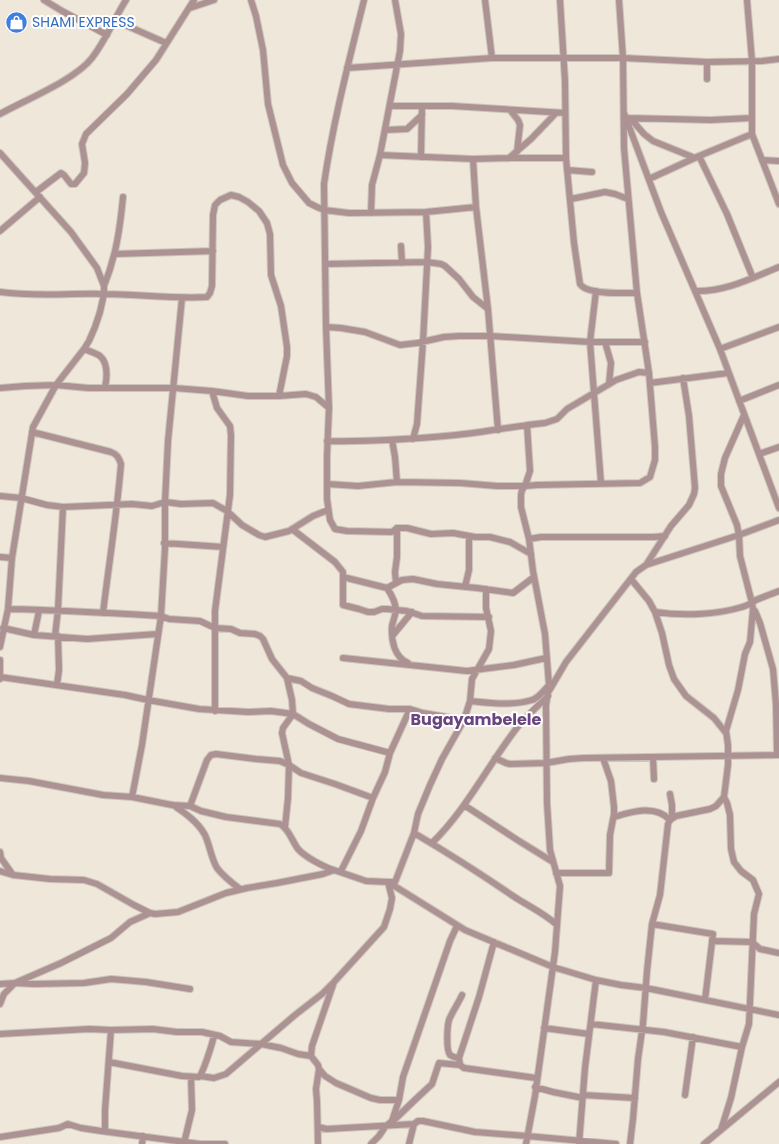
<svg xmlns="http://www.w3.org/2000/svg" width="779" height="1144" viewBox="0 0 779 1144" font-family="Poppins,sans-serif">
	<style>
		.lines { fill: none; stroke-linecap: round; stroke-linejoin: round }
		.street-casing { stroke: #ccc5ba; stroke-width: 8 }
		.street { stroke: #ac9293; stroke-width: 6 }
		.labels { text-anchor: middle; stroke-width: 4; stroke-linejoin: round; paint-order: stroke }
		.shop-label { font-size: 14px; fill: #366cbe; stroke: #fff; text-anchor: start }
		.quarter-label { font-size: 16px; font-weight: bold; fill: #69447e; stroke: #fff }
	</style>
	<rect width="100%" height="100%" fill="#eee7da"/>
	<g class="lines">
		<defs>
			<path id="street" d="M44,0l18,11 45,24
				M251,0l5,16 7,34 5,54 15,61 9,18 17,20 8,4 7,3 25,3 77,-1 50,-5
				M364,0c-15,61 -31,122 -40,184l2,143 3,81 -2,48v43l3,21 5,9 12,2 45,1 5,-4h10l24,6 22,-1 22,4h15l20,5 21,12
				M485,0l7,58
				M560,0l5,81 1,77 8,85 6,41c7,11 44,9 57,9
				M747,0l5,61v73l27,70
				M190,8l24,-8
				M114,20l52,23
				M347,68l145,-10h131l84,4 55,-1 17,-2
				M707,79v-17
				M391,106h61l113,7
				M510,110l8,10 2,5 -3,27
				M624,113l37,99 59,137 59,159
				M0,114c25,-14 75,-34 92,-56 14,-18 22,-39 34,-58
				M626,118l85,2 40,-2
				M631,119l13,15 9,7 42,17
				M385,130l22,-1 15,-14
				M0,153l71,79 26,36 7,18v8l-4,18 -5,15 -6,14 -5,8 -28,36 -23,42 -21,131 -4,51 -8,38
				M380,155l93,4 36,-1h57
				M699,156l28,58 26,64
				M421,157l1,-51
				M509,158l22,-19 25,-26
				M473,159l3,48 12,102 10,121
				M762,160l17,1
				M567,170l25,2
				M649,179l50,-23 53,-22
				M36,192l25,-19 3,2 7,9h4l9,-11 1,-10 -3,-19 4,-10 41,-40 29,-34 38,-60
				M571,199l34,-7 10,2 13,5
				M371,213l1,-28 8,-30 20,-104 1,-17 -6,-34
				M0,231l40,-34
				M401,246l1,17
				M115,254l98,-3
				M326,264l101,-2 14,2 4,2 14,13 14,18 15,12
				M104,286c12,-30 16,-57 19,-89
				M596,291l-6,51 11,141
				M695,291c30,1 57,-13 84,-24
				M0,292c34,5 69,1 103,2 35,0 69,5 104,3l3,-4 2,-7 1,-71 2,-10 5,-5 11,-5 8,2 9,5 11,9 8,12 3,11 1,41 10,31 6,41v9l-8,40
				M326,327l15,1 24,4 35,13 17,-2 27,-6 15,-1h32l99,6h55
				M605,342l6,21 -2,21
				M84,349c5,2 12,4 16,7 8,7 7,22 5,32
				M720,349l59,-22
				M650,383l78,-10
				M0,388l25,-2 31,-1 32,3h86l38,3 36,5h31l27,-2 10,3 13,11
				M212,391l5,17 13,18 1,9 -1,60 -15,116v100
				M739,401l40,-16
				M32,432l79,20c6,2 8,6 10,12 -4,50 -12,99 -18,149
				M413,439l4,-15 6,-82 5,-95 -2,-35
				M392,440l3,17 2,25
				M327,441c43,1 86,-2 129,-6 30,-3 59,-9 89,-12l12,-4 10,-10 49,-29 23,-8 10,1
				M759,454l20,-7
				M327,484l31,2 39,-4 63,1 37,3h28l5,-15 -3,-46
				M0,496l21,2 26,7 16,2 69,-3 20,2 13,-4 16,2 32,-1 14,8 15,14 17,10 6,2 24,-6 24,-15 15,-6
				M292,529l43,33 8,10v33l16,4 9,3h6l8,-3h5l20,2 15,5 67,1
				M529,539l12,-2h113l11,-1
				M164,543l59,4
				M0,557l12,1
				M646,565l25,-39 18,-21 5,-11 1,-6 -6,-72 -6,-38
				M343,577l44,11c4,6 9,16 9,23 -1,5 -3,10 -4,15 -1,14 2,31 16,37
				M631,579l18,22 6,11c27,4 61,3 87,-5 5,-1 9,-4 14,-7 7,-3 15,-6 23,-9
				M396,583l-1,-11 2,-15v-29
				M465,587l4,-17v-34
				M387,588l15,-8 11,-1 24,5 40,4 36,5 21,-16
				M8,609c51,1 102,4 153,7l8,3 31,2 15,7 16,1 9,4 15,1 5,2 3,3 9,20 15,19 5,22 1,14 -10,14 -1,5 7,32 -1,33 -3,29
				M753,609l2,2 5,12 13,46 3,35 1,51
				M655,612l7,21 7,32 5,14 12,17 28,22 12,15
				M3,628l31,7 53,4 70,-5
				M34,635l5,-24
				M393,635l19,-23
				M55,636l3,-26 5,-103
				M343,658l124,13 47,-6 32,-7
				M0,660v19
				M0,677l125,18 23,5 51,9 49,3 23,-1 22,3 16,10 29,15 52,14
				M287,678l14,3 11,7 20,8 17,8 40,5h21l13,4 41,7
				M57,685l2,-15 -1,-34
				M549,691l17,-29 70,-90 10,-7 93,-30 40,-15
				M470,701c20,2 43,5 62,-1 7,-2 12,-10 17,-15
				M653,757l1,22
				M495,758l11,5 4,1 36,-1 23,-4 15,-1 195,-3
				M0,778l29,3 74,14 29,2 40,8 18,1 11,5 25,6 54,7c9,5 12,17 18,25 7,8 26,18 36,21
				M670,794l2,11v13
				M132,797l10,-52 19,-129 4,-68v-46l3,-61 14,-143
				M173,805c12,8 25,17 32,30 5,11 6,23 12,33 6,8 15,15 23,21
				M464,805l55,36 34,21
				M190,806l17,-46 4,-5 5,-1 40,5 24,2 9,4 12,8 34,11 38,14
				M614,817c17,-5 41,-13 56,3
				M414,833c34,20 67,41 99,63 15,10 31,17 44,29
				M432,843c34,-33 55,-76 84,-114 9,-12 21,-22 32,-33
				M0,852l1,6 12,17
				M0,871l13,4 37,4 34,1 13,4 37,21 16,8 5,1 23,-2 48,-19 21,-5 30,-5 46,-9 11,-4 32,11 22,1 77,48 88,37 43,13 25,5 25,3 133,27
				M341,871l20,-40 12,-33 12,-26 5,-19 20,-44
				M556,873h53l1,-38 4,-21v-7l-3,-26 -8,-23
				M652,924l61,10 -8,66
				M712,941l40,1 8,7 19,4
				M494,942l-15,55 -20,61 1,7 4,3 72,10
				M0,984l15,-1 19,1 50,-1 27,-4 12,1 23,2 44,7
				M0,1004l4,-10 11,-11 46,-20 50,-25 19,-16 20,-9
				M591,1024l73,8 78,15
				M544,1028l45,6
				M0,1034l89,-5 22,1 42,-1 24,3h25l18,4 11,6 30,2 20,4 17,6 13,2
				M459,1058c-3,0 -6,-1 -9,-3 -4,-5 -3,-28 -1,-35 3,-8 9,-16 13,-25
				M109,1062l73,14 17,1c4,-4 14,-35 15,-42
				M319,1069l6,7 11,7 35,15 9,2h19
				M200,1076l14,2 12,-4 69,-59 27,-21 11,-11
				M535,1087l18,5 30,6
				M583,1095l52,3
				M685,1095l8,-58
				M393,1121l24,-23 15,-14 7,-21 21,2
				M318,1127l9,2 87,-5
				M721,1130l10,-32 11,-51 7,-23 5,-110 5,-20 -6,-14 -12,-9 -7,-9 -3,-13 -1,-34 -3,-12 -3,-6
				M105,1131v-21l6,-80
				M0,1137l59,-9 9,-4 13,4 20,3 99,13
				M186,1142l-1,-3 7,-29 -1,-33
				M142,1144l1,-8
				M201,1144h24
				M318,1144l-1,-43 -1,-12 3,-20 -1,-4 -7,-9 1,-10 22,-64 50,-55 6,-18 2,-11 -4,-16h7l19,-49 4,-19 12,-29 12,-26 22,-39 6,-19 2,-22 17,-30 2,-18 -5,-23v-19
				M371,1144l8,-8 6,-9 7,-6 7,-21 4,-23 47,-136 7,-15
				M409,1144l5,-20 4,-3h5l52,11 52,4 89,8
				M526,1144l9,-48 20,-144 5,-66 -10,-36 -3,-47 -1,-97 3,-21 -4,-51 -12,-63 -4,-32 -8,-32v-12l1,-5 3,-4 12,-1 103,-2 10,-6 5,-17v-13l-6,-74 -12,-80 -13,-145 -1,-90 -4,-58
				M579,1144l6,-76 11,-88
				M630,1144l3,-25 5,-60 5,-35 4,-53 5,-47 8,-29 8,-71 2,-4 6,-4 34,-7 6,-3 8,-9 4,-32v-20l-2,-14 12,-41 7,-36 5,-12 3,-33 -1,-6 -12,-47 -1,-21 -2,-10 -16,-39v-12l4,-16 19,-43
				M704,1144l75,-62"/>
		</defs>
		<use href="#street" class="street-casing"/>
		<use href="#street" class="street"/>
	</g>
	<defs>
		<symbol id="shop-disc" viewBox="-11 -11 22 22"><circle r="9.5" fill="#3f7fe0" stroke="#fff"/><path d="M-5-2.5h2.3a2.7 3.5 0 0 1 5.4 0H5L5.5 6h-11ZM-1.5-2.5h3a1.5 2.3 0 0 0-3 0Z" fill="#fff"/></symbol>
	</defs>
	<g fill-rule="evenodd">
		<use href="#shop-disc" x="4" y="10" width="25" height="25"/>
	</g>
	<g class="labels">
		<g class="shop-label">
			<text x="32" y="27">SHAMI EXPRESS</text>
		</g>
		<g class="quarter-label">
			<text x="476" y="725">Bugayambelele</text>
		</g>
	</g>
</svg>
